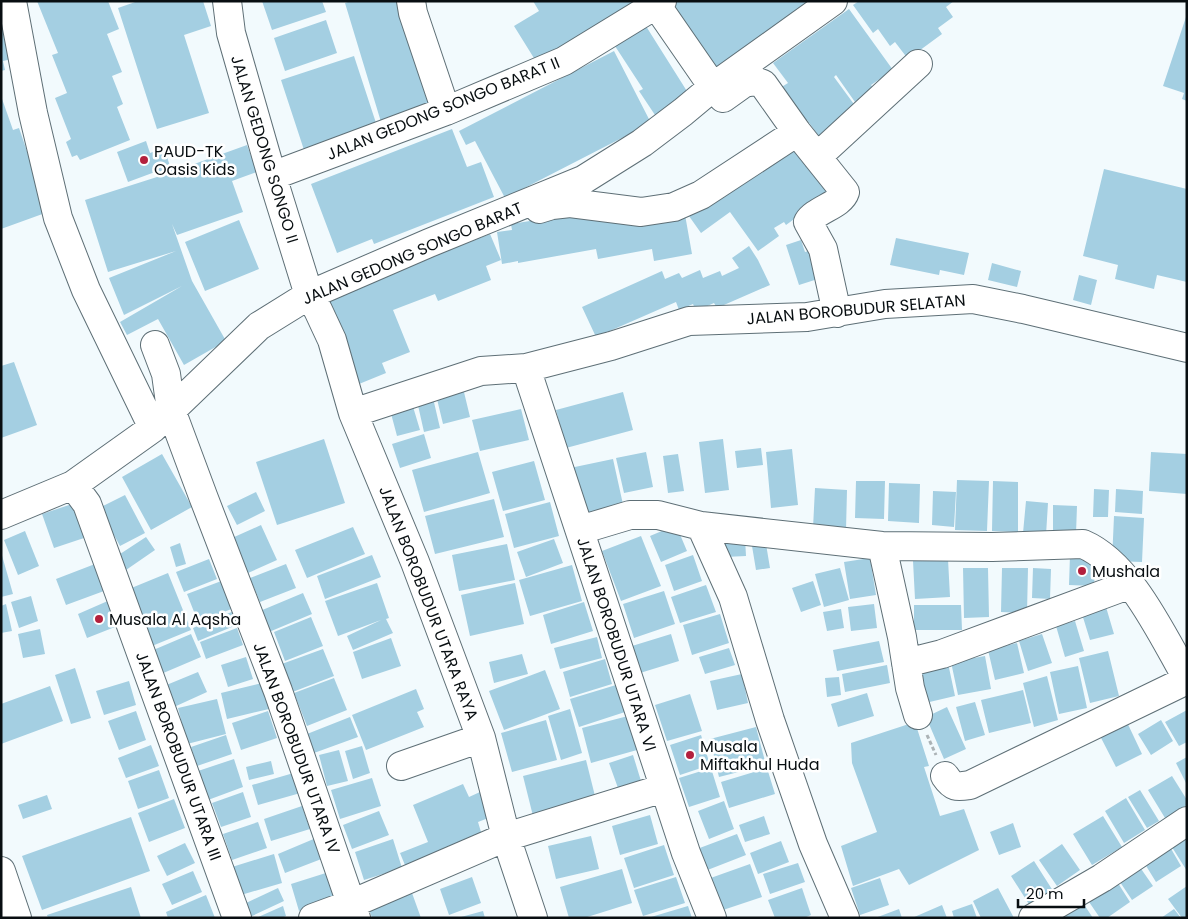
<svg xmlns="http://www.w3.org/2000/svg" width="1188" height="919" viewBox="0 0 1188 919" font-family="Poppins,sans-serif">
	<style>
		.building { fill: #a4cfe2 }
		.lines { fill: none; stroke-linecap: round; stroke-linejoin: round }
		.minor-casing { stroke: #5e6f76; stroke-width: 30 }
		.path { stroke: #acb3b6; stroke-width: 3; stroke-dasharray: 4 2.5; stroke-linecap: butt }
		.minor { stroke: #fff; stroke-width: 28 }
		.poi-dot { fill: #b3203d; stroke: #fff; stroke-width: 2 }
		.labels { text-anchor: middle; stroke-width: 5; stroke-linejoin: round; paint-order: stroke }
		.street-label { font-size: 16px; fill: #080e11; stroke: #fff }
		.poi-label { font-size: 16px; fill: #080e11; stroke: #fff; text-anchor: start }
	</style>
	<rect width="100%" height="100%" fill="#f2fafd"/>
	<path class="building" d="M37,1h71l11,28 -12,5 15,38 -10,4 11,28 -6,3 13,33 -50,20 -3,-5 -5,2 -6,-15 5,-3 -16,-41 12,-5 -15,-38 6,-2z
		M138,1h65l8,25 -27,9 25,78 -52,16 -39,-121z
		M262,1h60l4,11 -54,18z
		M351,1h52l32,105 -54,16 -36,-119z
		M533,1h106l-102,62 -23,-37 25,-15z
		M678,1h133l-101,71 -44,-62z
		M859,1h95l-8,6 7,10 -15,11 4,6 -34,25 -13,-17 -5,4 -12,-17 -5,4 -20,-28z
		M849,9l44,61 -22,15 3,4 -19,13 -19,-27 -2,2 25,34 -38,28 -14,-19 -3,2 -24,-34 8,-5 -15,-20z
		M1186,17h1v84l-5,-2 2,-6 -21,-7z
		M1,18l11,41 -9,2 2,9 -4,1z
		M326,20l11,33 -52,18 -11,-33z
		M644,23l46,73 -33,22 -18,-27 4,-2 -30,-46z
		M614,51l37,72 -146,75 -30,-57 -9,4 -7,-14z
		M354,56l23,70 -73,24 -23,-70z
		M1,96l12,34 6,-2 29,84 -47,17z
		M452,129l15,38 14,-5 13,35 -120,47 -2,-5 -35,14 -26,-69z
		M796,137l38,53 -48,35 -2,-3 -10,6 5,8 -21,15 -28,-39 -29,21 -17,-24z
		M146,141l4,12 14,-5 8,24 75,-27 10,27 -25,9 11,31 -66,23 -5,-11 20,57 34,60 -42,24 -26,-46 -31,16 -7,-13 62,-36 -58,29 -15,-37 67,-27 -68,21 -23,-72 72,-23 -2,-5 -27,10 -11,-30z
		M1104,169l83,20v93l-30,-7 -3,14 -39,-10 3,-14 -35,-9z
		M684,209l8,45 -38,7 -2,-12 -54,10 -2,-10 -78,14v-2l-16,3 -5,-32 15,-2 -1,-6 25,-4 -1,-5z
		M239,220l20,49 -54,22 -20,-49z
		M490,234l11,26 -15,6 5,14 -53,21 -3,-7 -42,16 17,42 -28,11 4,10 -27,11 -34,-85z
		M896,238l73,15 -5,22 -24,-5 -1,5 -49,-10z
		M801,240l4,12 10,-3 9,28 -25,8 -13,-40z
		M749,246l9,14 12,25 -53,23 -3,-5 -18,8 -3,-7 -14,6 -3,-8 -80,35 -14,-30 80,-36 3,8 14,-6 3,5 18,-8 3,8 17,-7 2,5 17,-8 -7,-10z
		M992,263l29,8 -4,16 -29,-7z
		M1079,275l18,5 -6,25 -18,-5z
		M14,362l23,63 -36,13v-72z
		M463,388l7,29 -27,7 -7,-29z
		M623,392l10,38 -67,18 -10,-38z
		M433,398l7,30 -16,4 -7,-31z
		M411,400l9,30 -23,6 -8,-30z
		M521,409l8,31 -49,11 -8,-31z
		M424,434l7,24 -31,10 -8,-24z
		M324,439l21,64 -68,22 -21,-63z
		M723,439l6,51 -24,3 -6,-51z
		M761,448l2,17 -26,3 -2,-17z
		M792,449l6,56 -27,3 -5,-56z
		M478,452l12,41 -66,19 -12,-42z
		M646,452l7,35 -29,6 -8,-35z
		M1151,452l36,2v40l-38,-3z
		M162,454l30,53 -41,23 -29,-53z
		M678,454l6,37 -16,2 -5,-37z
		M613,459l11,50 -43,9 -11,-50z
		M534,461l11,39 -42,11 -11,-39z
		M957,480l32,1 -2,50 -32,-1z
		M856,481h29l-1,38 -29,-1z
		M993,481l25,1v50l-26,-1z
		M889,483l31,1 -1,39 -31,-2z
		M815,488l32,2 -1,40 -33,-2z
		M1094,489l15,1 -1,27h-15z
		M1116,489l27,2 -1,23 -27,-2z
		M933,491l23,1 -2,35 -22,-2z
		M256,492l9,19 -28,14 -10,-19z
		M125,495l20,38 -25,13 -21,-38z
		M494,499l10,38 -69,17 -10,-38z
		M1026,501l22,2 -2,32 -23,-2z
		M550,502l9,34 -45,12 -9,-34z
		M72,504l12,34 -30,10 -12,-34z
		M1053,505l24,1 -1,28h-23z
		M1114,516l30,2 -2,44 -30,-1z
		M261,525l16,35 -29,13 -16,-35z
		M676,525l11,26 -26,11 -11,-26z
		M353,527l12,27 -58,24 -12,-28z
		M25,531l14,35 -21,9 -14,-35z
		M641,536l20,50 -40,15 -19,-50z
		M146,537l9,13 -29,20 -9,-14z
		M724,538h21l1,18 -21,1z
		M554,539l9,24 -37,14 -9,-25z
		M180,543l6,21 -10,3 -6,-20z
		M507,544l8,36 -56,11 -7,-36z
		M766,544l4,24 -14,2 -4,-24z
		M1,552l12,42 -12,3z
		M372,555l9,22 -56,22 -8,-23z
		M693,555l9,26 -28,10 -9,-26z
		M1070,555l26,1 -2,30 -25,-1z
		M870,558l6,37 -26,4 -6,-37z
		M209,559l8,20 -33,13 -8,-20z
		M948,559l2,38 -35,2 -2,-38z
		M95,564l9,27 -38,14 -10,-26z
		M286,564l10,24 -36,14 -10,-24z
		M572,565l10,36 -52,15 -11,-36z
		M840,568l9,32 -25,7 -9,-33z
		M963,568h25l1,49 -25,1z
		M1002,568h26l-1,45 -26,-1z
		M1033,568l18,1 -1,30 -18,-1z
		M168,573l23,57 -39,16 -23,-57z
		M224,580l10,28 -36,14 -11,-28z
		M813,581l8,24 -20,7 -9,-24z
		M377,583l12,35 -3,1 7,14 -40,17 -6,-14 34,-16 -43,16 -13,-35z
		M515,583l9,41 -54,12 -9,-41z
		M706,585l10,27 -36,11 -9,-26z
		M664,591l11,33 -41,14 -11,-34z
		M303,593l9,21 -43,18 -9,-21z
		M31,596l7,25 -19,7 -8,-26z
		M110,600l10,25 -33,13 -9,-24z
		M584,602l9,29 -42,13 -8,-29z
		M6,604l6,27 -11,2v-27z
		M874,604l3,24 -26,3 -3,-24z
		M914,605h47l1,25h-48z
		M1106,607l8,27 -24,6 -8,-26z
		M841,609l3,19 -17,3 -4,-19z
		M234,611l5,13 -41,17 -5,-13z
		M720,614l9,29 -37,12 -9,-30z
		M311,617l12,29 -38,15 -11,-29z
		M1075,621l9,30 -19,6 -9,-31z
		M237,628l6,17 -37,14 -6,-17z
		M40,629l5,25 -22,4 -5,-24z
		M191,634l10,23 -40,17 -10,-23z
		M671,634l8,27 -39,12 -8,-27z
		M1042,634l10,29 -24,8 -9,-30z
		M597,637l5,21 -42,11 -6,-21z
		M391,638l10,28 -39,13 -9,-27z
		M879,641l5,21 -47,9 -4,-21z
		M1017,643l7,30 -29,7 -7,-30z
		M729,648l6,17 -30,9 -6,-17z
		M323,649l11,27 -44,17 -11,-28z
		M1108,651l11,45 -29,7 -11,-45z
		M522,654l6,20 -34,9 -5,-21z
		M985,656l6,33 -33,6 -7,-33z
		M246,657l7,22 -25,8 -7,-22z
		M605,659l7,25 -42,13 -7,-25z
		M948,663l7,33 -34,8 -7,-32z
		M887,665l3,18 -45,9 -3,-18z
		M1078,666l9,42 -28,6 -9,-42z
		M75,668l16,50 -20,6 -16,-49z
		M545,670l15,39 -56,21 -15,-39z
		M198,672l9,20 -33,15 -10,-21z
		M742,674l6,29 -31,7 -7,-29z
		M1047,676l11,44 -24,7 -11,-44z
		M839,677l2,18 -14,2 -2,-19z
		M334,678l13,32 -40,16 -13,-33z
		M129,681l7,24 -32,10 -8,-24z
		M262,683l7,26 -42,10 -6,-26z
		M616,685l9,27 -46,15 -9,-28z
		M50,686l13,35 -62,23v-40z
		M416,689l8,20 -7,3 7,15 -58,23 -14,-35z
		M1023,690l8,33 -42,10 -8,-33z
		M867,693l7,23 -36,11 -7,-23z
		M690,694l12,37 -35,10 -12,-36z
		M217,699l9,35 -39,10 -9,-36z
		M975,702l10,33 -20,6 -9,-34z
		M947,707l19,42 -22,10 -18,-42z
		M570,709l12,44 -21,7 -13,-44z
		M1187,710v32l-8,4 -14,-24z
		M136,711l10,29 -27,10 -11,-29z
		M268,711l9,27 -36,12 -9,-27z
		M628,716l9,34 -46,13 -9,-35z
		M350,717l8,20 -44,16 -7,-19z
		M1125,718l17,36 -26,13 -18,-35z
		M546,720l11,40 -45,12 -11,-39z
		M1161,720l12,21 -22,14 -13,-21z
		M915,722l14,44 -5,1 16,49 24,-7 15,41 -70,35 -10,-16 -46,17 -12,-40 36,-14 -25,-69 -1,-20z
		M756,727l10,38 -47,12 -9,-38z
		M226,735l6,19 -35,12 -6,-19z
		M701,735l9,30 -30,10 -10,-30z
		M151,745l8,21 -33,12 -8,-20z
		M362,746l8,27 -17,6 -8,-28z
		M339,750l9,31 -21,5 -8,-31z
		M633,755l8,26 -23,7 -9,-25z
		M1187,757v28l-11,-22z
		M234,759l9,28 -35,13 -10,-29z
		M586,760l11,44 -63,16 -11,-44z
		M271,761l3,13 -25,6 -3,-13z
		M711,768l9,29 -31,10 -10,-29z
		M767,768l8,26 -46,14 -8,-26z
		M159,770l10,28 -31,11 -10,-28z
		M297,772l7,20 -46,13 -6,-20z
		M1172,776l15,24v5l-22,13 -17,-28z
		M372,778l9,28 -41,13 -9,-29z
		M463,784l6,13 11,-5 11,25 -13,5 3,10 -2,6 -72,32 -7,-17 28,-11 -15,-37z
		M1140,790l19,31 -12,7 -19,-31z
		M243,792l8,25 -30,10 -9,-24z
		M47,795l5,14 -29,10 -5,-14z
		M1126,798l19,32 -21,13 -19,-32z
		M174,799l11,29 -36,14 -11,-29z
		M724,801l10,28 -25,10 -11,-28z
		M302,806l8,23 -39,12 -7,-22z
		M379,811l10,24 -37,14 -9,-24z
		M650,815l8,29 -38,11 -8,-29z
		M764,816l6,18 -25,8 -6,-17z
		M1103,816l19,31 -30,18 -19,-31z
		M131,817l19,54 -108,39 -20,-54z
		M258,822l9,26 -35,12 -9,-26z
		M1013,823l8,24 -22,8 -9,-23z
		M737,834l9,21 -41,16 -8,-22z
		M1187,834v37l-17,-27z
		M591,836l8,33 -43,10 -8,-33z
		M316,838l8,20 -39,15 -7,-19z
		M393,839l9,29 -38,12 -9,-28z
		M1166,840l15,26 -25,16 -16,-26z
		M781,841l8,21 -31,12 -8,-21z
		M185,843l10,20 -28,13 -10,-20z
		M1062,844l18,26 -23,16 -18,-26z
		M664,845l10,30 -40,13 -10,-30z
		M274,854l8,29 -41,12 -9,-28z
		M1034,861l21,33 -23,15 -21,-33z
		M798,863l7,19 -35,12 -7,-20z
		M1137,863l16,23 -21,14 -16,-24z
		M750,864l12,33 -45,15 -12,-32z
		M622,869l10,34 -48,15h-15l-9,-31z
		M193,871l9,21 -30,13 -10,-21z
		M329,872l8,27 -38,12 -8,-27z
		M472,877l9,26 -32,12 -9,-26z
		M676,877l9,26 -42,13 -9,-26z
		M880,878l9,27 -29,10 -9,-27z
		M1116,880l14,22 -23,16h-7l-13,-19z
		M1187,886v32h-5l-14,-19z
		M131,887l10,31h-93l-1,-3z
		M278,888l6,13 -34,16 -6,-13z
		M802,888l9,27 -7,3h-29l-7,-18z
		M998,888l16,30h-33l-8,-17z
		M412,893l9,25h-49l-3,-9z
		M206,895l9,23h-47l-2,-6z
		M1083,903l10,15h-32z
		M972,904l5,14h-23l-2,-7z
		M942,905l5,13h-35z
		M283,906l3,10 -4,2h-26z
		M688,906l4,12h-41v-1z
		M899,909l3,9h-27z
		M1174,909l7,9h-20z
		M483,911l2,7h-24v-1z"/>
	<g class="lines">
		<defs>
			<path id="minor" d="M12,1l21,112 25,105 28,72 67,138
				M227,1l4,32 41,143 37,119 9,15 14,30 21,73 62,149 66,176 25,99 27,81
				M411,1l2,12 33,98
				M657,6l56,81
				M723,98l21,-15 11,-2 8,3 34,48 48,60c-4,13 -30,18 -37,30l15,27 14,64
				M817,157l101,-93
				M272,176l174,-65 118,-50 98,-60
				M539,209l13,-4 18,-2 71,9 33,-5 27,-12 96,-63
				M155,345l11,29 5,36 32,86 75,195 78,227
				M526,368l160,485 26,65
				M353,413l128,-42 45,-3 85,-22 78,-25 118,-4 78,-13 88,-5 50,10 164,39
				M73,485l14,19 150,414
				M1,515l72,-30 80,-57 106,-102 50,-31 120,-52 154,-63 59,-37 41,-31 30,-25 120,-86
				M701,526l32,71 37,123 43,124 32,74
				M580,530l50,-15h28l43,11 181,20 110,1 91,-3c47,20 79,91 104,134
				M882,546l20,91 8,51 8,27
				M906,663l36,-9 189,-70
				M401,766l80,-28
				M945,776c8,12 12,11 25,9l217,-105
				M1,871l16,47
				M313,918l38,-14 155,-67 158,-49
				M1033,918l69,-40 85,-57"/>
		</defs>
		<use href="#minor" class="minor-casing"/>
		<path class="path" d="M927,735l9,20"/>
		<use href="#minor" class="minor"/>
	</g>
	<g class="poi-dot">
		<circle cx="144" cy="160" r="5"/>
		<circle cx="1082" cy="571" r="5"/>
		<circle cx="99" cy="619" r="5"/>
		<circle cx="690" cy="755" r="5"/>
	</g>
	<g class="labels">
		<g class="street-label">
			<text transform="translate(443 108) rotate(-22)" y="6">JALAN GEDONG SONGO BARAT II</text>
			<text transform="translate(265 149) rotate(73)" y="6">JALAN GEDONG SONGO II</text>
			<text transform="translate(412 253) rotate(-23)" y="6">JALAN GEDONG SONGO BARAT</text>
			<text transform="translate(856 309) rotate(-5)" y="6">JALAN BOROBUDUR SELATAN</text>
			<text transform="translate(429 603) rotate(69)" y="6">JALAN BOROBUDUR UTARA RAYA</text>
			<text transform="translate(617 644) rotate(72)" y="6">JALAN BOROBUDUR UTARA VI</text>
			<text transform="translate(297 748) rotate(70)" y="6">JALAN BOROBUDUR UTARA IV</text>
			<text transform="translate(179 756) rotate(70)" y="6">JALAN BOROBUDUR UTARA III</text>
		</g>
		<g class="poi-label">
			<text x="154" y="157">PAUD-TK<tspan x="154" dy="18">Oasis Kids</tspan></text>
			<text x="1092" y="577">Mushala</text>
			<text x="109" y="625">Musala Al Aqsha</text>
			<text x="700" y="752">Musala<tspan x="700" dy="18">Miftakhul Huda</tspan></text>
		</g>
	</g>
	<rect width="1188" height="919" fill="none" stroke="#080e11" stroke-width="5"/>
	<path d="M1018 899v8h66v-8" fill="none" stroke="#080e11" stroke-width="2.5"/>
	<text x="1026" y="899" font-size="15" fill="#080e11" stroke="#ffffff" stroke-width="4" paint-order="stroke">20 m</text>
</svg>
